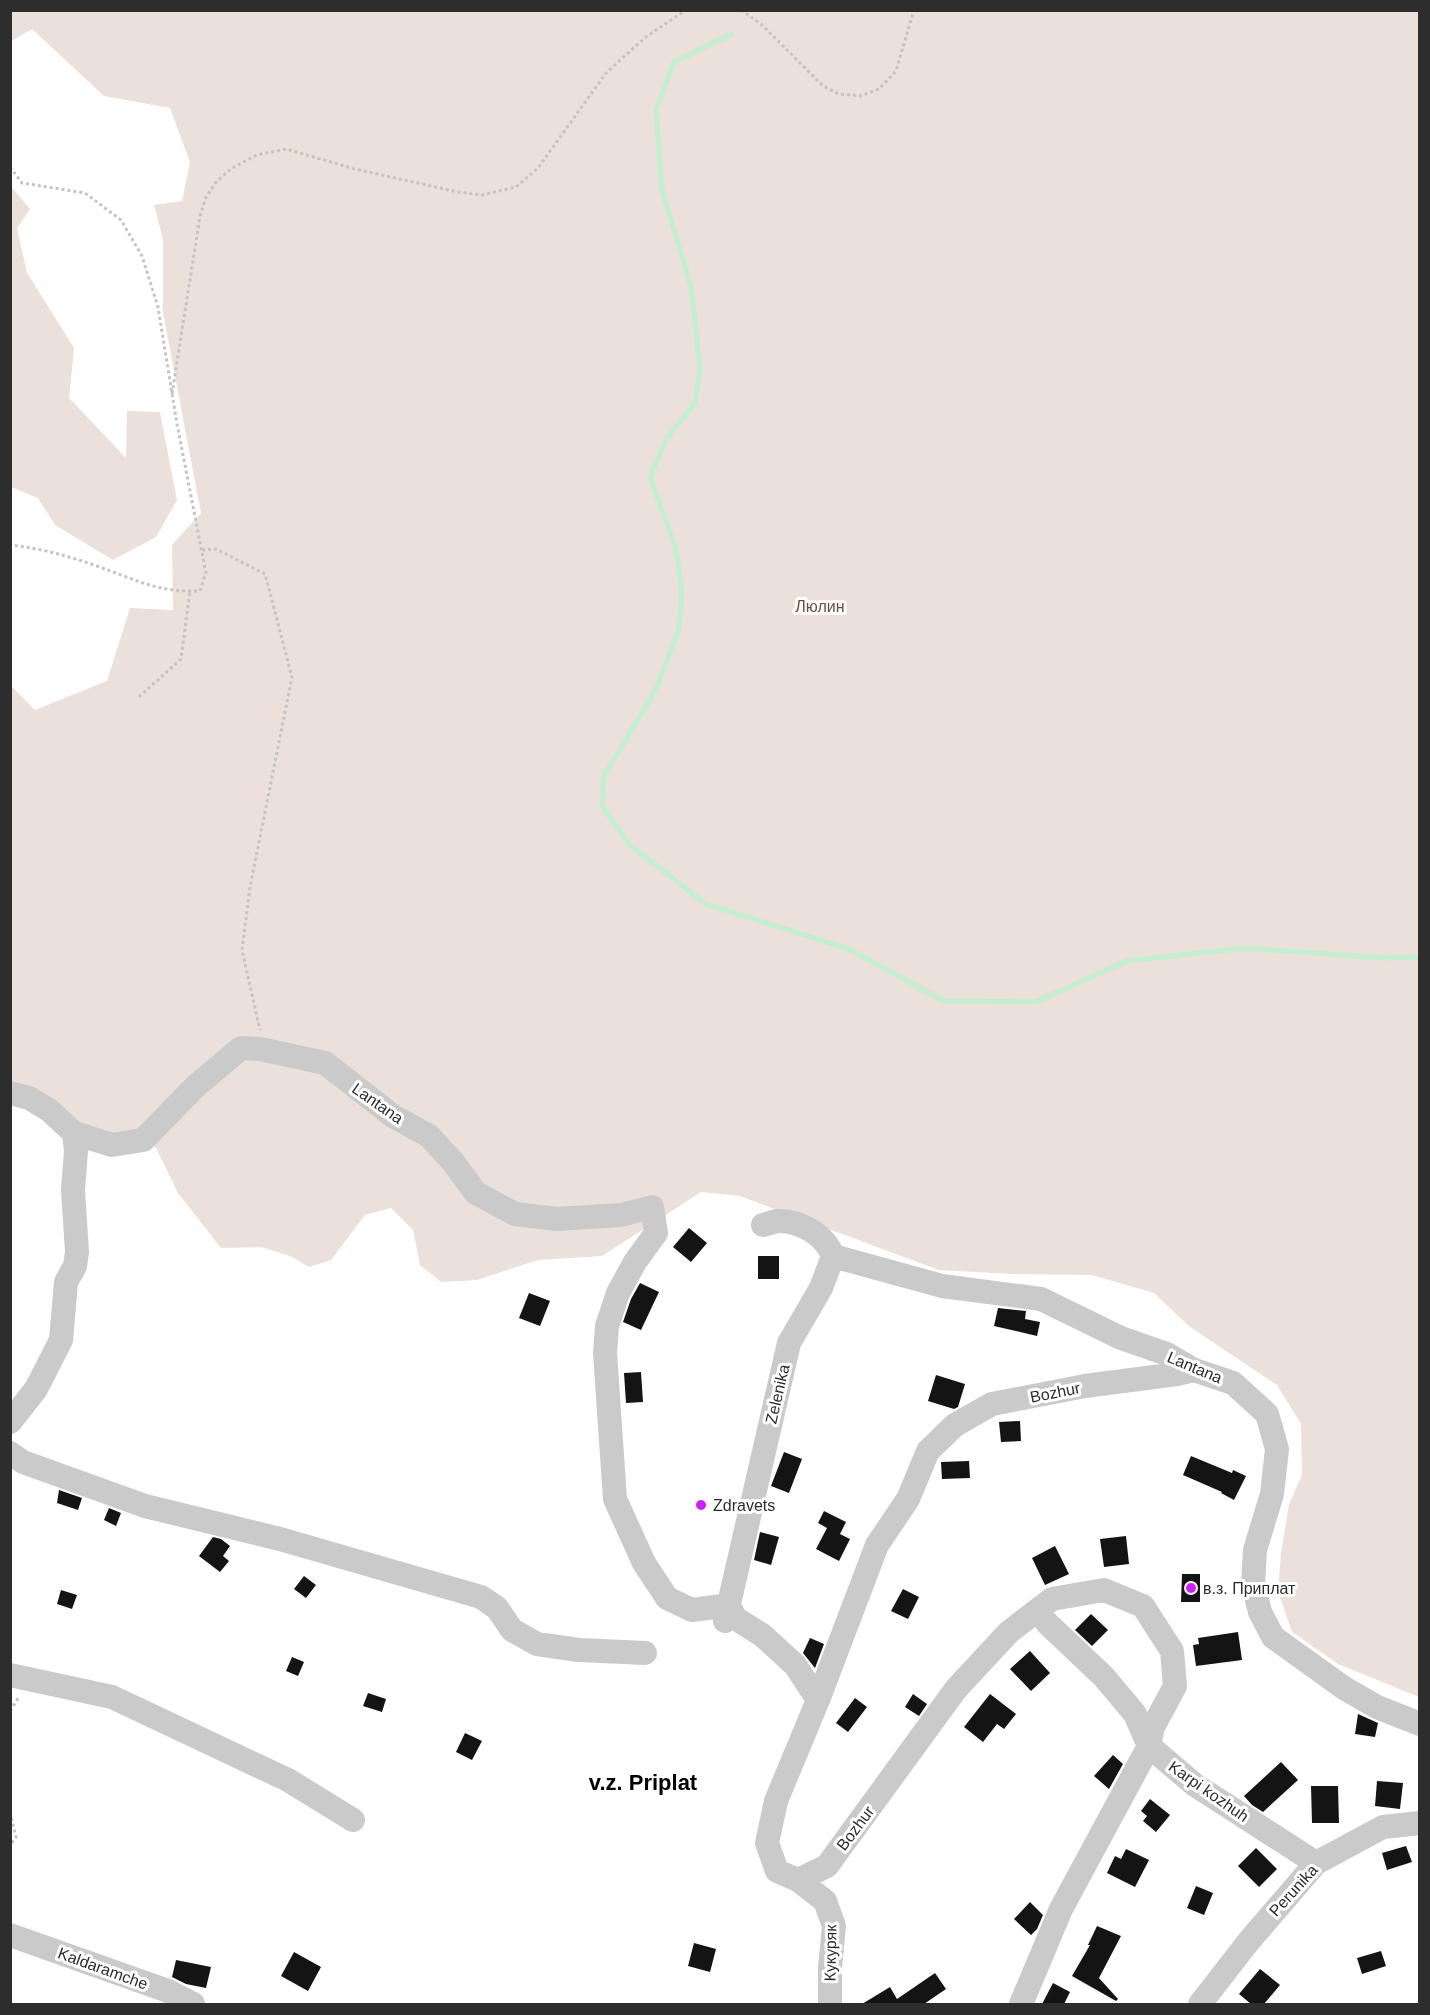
<svg xmlns="http://www.w3.org/2000/svg" width="1430" height="2015" viewBox="0 0 1430 2015" font-family="Helvetica,sans-serif">
	<style>
		.green { fill: #ece0da }
		.lines { fill: none; stroke-linecap: round; stroke-linejoin: round }
		.stream { stroke: #c4eed0; stroke-width: 5 }
		.building { fill: #141414 }
		.path { stroke: #c4c4c4; stroke-width: 3; stroke-dasharray: 3 3; stroke-linecap: butt }
		.minor { stroke: #cacaca; stroke-width: 24 }
		.poi-dot { fill: #cf21f3; stroke: #fff; stroke-width: 2 }
		.labels { text-anchor: middle; stroke-width: 6; stroke-linejoin: round; paint-order: stroke }
		.park-label { font-size: 16px; fill: #6d4e37; stroke: #fff }
		.street-label { font-size: 16px; fill: #2d2d2d; stroke: #fff }
		.poi-label { font-size: 16px; fill: #2d2d2d; stroke: #fff; text-anchor: start }
		.district-label { font-size: 22px; font-weight: bold; fill: #000; stroke: #fff }
	</style>
	<rect width="100%" height="100%" fill="#fff"/>
	<path class="green" d="M11,10l1408,1v1686l-81,-33 -46,-32 -14,-40 3,-39 8,-49 13,-29 -1,-51 -24,-39 -88,-59 -35,-33 -62,-18 -80,-1 -73,-4 -199,-74 -39,-4 -99,64 -64,4 -61,20 -36,2 -21,-17 -7,-35 -22,-22 -26,7 -34,45 -22,7 -19,-11 -29,-9 -40,1 -43,-55 -22,-45 -13,-8 -61,-5 -71,-45v-402h2l22,22 72,-29 23,-73 43,2 -1,-65 29,-32 -38,-200v-73l-9,-35 28,-4 8,-39 -20,-54 -66,-12 -72,-67 -21,12z
		M10,185l20,24 -13,19 10,45 47,75 -5,50 57,60 1,-47 33,1 17,88 -21,37 -43,23 -58,-35 -17,-27 -27,-11z"/>
	<g class="lines">
		<path class="stream" d="M732,34l-58,28 -18,48 6,80 29,96 9,81 -5,36 -28,35 -17,39 26,72 6,43 -3,37 -24,62 -51,85 -2,30 27,38 77,60 143,45 95,52 91,1 92,-41 118,-13 139,10 36,-1"/>
	</g>
	<path class="building" d="M689,1228l18,15 -16,19 -18,-15z
		M758,1256h21v23h-21z
		M640,1283l19,9 -18,38 -18,-8 8,-23z
		M529,1293l21,8 -10,25 -21,-8z
		M998,1308l28,3 -1,8 15,3 -3,14 -43,-10z
		M641,1372l2,30 -17,1 -2,-30z
		M936,1375l29,9 -7,23 -4,2 -26,-8z
		M1020,1421l1,20 -20,1 -2,-20z
		M784,1452l18,7 -13,34 -18,-7z
		M1191,1456l41,17 1,-3 13,6 -12,24 -13,-7 1,-1 -39,-17z
		M969,1461l1,17 -28,1 -1,-17z
		M59,1490l23,8 -4,12 -21,-7z
		M109,1508l12,5 -5,13 -12,-6z
		M824,1511l22,11 -6,12 10,5 -11,22 -23,-12 11,-21 -9,-5z
		M760,1532l19,5 -8,28 -17,-5z
		M1126,1536l3,28 -25,3 -4,-28z
		M213,1537l8,2 9,7 -7,10 6,5 -9,11 -21,-16z
		M1055,1546l14,28 -24,11 -13,-27z
		M1182,1574h18v28h-19z
		M304,1576l12,9 -10,13 -12,-9z
		M903,1589l16,8 -11,22 -17,-8z
		M61,1590l16,5 -5,14 -15,-5z
		M1091,1614l17,16 -16,16 -17,-16z
		M1238,1632l4,28 -46,6 -3,-21 6,-1 -1,-6z
		M810,1638l14,6 -9,24 -12,-15z
		M1030,1651l20,22 -19,18 -21,-22z
		M292,1657l12,5 -6,14 -12,-5z
		M368,1693l18,6 -4,13 -19,-6z
		M913,1694l14,10 -8,12 -14,-9z
		M990,1694l26,20 -12,15 -7,-5 -14,18 -19,-15z
		M855,1698l12,9 -19,25 -12,-9z
		M1358,1714l20,9 -3,14 -20,-3z
		M465,1733l17,8 -10,19 -16,-8z
		M1113,1755l10,9 -14,25 -15,-13z
		M1281,1762l17,18 -35,32 -11,-7 -8,-9z
		M1377,1781l26,2 -3,26 -25,-3z
		M1311,1786h27l1,37h-27z
		M1150,1799l20,16 -14,17 -13,-11 4,-5 -6,-5z
		M1406,1846l6,16 -25,8 -5,-17z
		M1256,1848l21,21 -18,18 -21,-21z
		M1126,1849l23,11 -14,27 -28,-14 8,-17 6,3z
		M1196,1886l17,7 -9,22 -17,-7z
		M1030,1902l13,13 -6,14 -6,6 -17,-16z
		M1097,1926l24,10 -22,42 19,21 -2,2 -44,-25 18,-31h-2z
		M694,1943l22,6 -6,23 -22,-6z
		M1381,1951l5,15 -24,8 -5,-16z
		M294,1952l27,15 -13,24 -27,-15z
		M176,1960l35,7 -5,21 -20,-4 -14,-7z
		M1260,1969l20,16 -16,19h-13l-12,-10z
		M935,1973l11,16 -22,15h-62l28,-17 7,12z
		M1053,1983l17,9 -6,12h-22z"/>
	<g class="lines">
		<path class="path" d="M741,10l20,14 62,62 16,8 21,2 19,-7 17,-18 18,-61
			M10,167l12,16 63,10 36,27 21,36 16,51 19,117 29,149 -6,18c-42,2 -66,-12 -103,-25 -29,-10 -57,-18 -87,-21
			M172,394l28,-178 6,-19 11,-16 15,-13 25,-13 29,-6 69,20 103,23 24,3 34,-8 22,-19 68,-95 41,-37 39,-26
			M202,550l14,-1 49,25 27,103 -42,210 -8,63 18,80
			M139,697l42,-38 9,-68
			M10,1711l9,-14
			M10,1812l6,25 -6,8"/>
		<path class="minor" d="M10,1093l19,5 20,12 25,23 38,12 31,-5 53,-54 45,-38 19,1 65,14 68,53 36,20 24,26 23,31 39,21 42,5 64,-4 31,-8 4,26 -21,29 -17,31 -11,33 -2,27 10,146 29,64 23,35 25,12 37,-5 6,13 27,17 33,30 23,35
			M833,1256l109,30 99,13 80,39 46,16 27,16 39,13 34,31 10,35 -5,45 -17,56 -2,34 7,28 13,25 71,51 33,19 43,17
			M10,1422l26,-33 25,-49 5,-58 9,-16 2,-14 -4,-62 3,-39 -2,-18
			M10,1453l13,9 122,44 135,33 201,58 16,11 15,22 25,14 42,6 66,3
			M725,1621l64,-278 32,-55 12,-32c-8,-21 -33,-36 -56,-35 -4,1 -10,3 -14,4
			M1047,1623l57,54 31,37 14,32 46,39 121,78
			M10,1675l102,22 176,83 65,40
			M798,1880l27,21 9,25 -4,42v36
			M10,1935l158,56 25,13
			M1021,2004l40,-95 88,-163 4,-19 22,-41 -3,-35 -29,-45 -39,-16 -52,9 -43,33 -53,57 -129,177 -29,14 -21,-9 -10,-28 9,-42 42,-101 59,-155 31,-46 20,-48 27,-26 37,-21 93,-18 92,-12 17,-4
			M1200,2004l49,-63 67,-78 67,-36 37,-4"/>
	</g>
	<g class="poi-dot">
		<circle cx="701" cy="1505" r="6"/>
		<circle cx="1191" cy="1588" r="6"/>
	</g>
	<g class="labels">
		<g class="park-label">
			<text x="820" y="612">Люлин</text>
		</g>
		<g class="street-label">
			<text transform="translate(378 1103) rotate(35)" y="6">Lantana</text>
			<text transform="translate(1195 1367) rotate(23)" y="6">Lantana</text>
			<text transform="translate(1055 1392) rotate(-11)" y="6">Bozhur</text>
			<text transform="translate(777 1394) rotate(-77)" y="6">Zelenika</text>
			<text transform="translate(1209 1791) rotate(35)" y="6">Karpi kozhuh</text>
			<text transform="translate(855 1828) rotate(-53)" y="6">Bozhur</text>
			<text transform="translate(1293 1890) rotate(-48)" y="6">Perunika</text>
			<text transform="translate(830 1953) rotate(-89)" y="6">Кукуряк</text>
			<text transform="translate(103 1968) rotate(20)" y="6">Kaldaramche</text>
		</g>
		<g class="poi-label">
			<text x="713" y="1511">Zdravets</text>
			<text x="1203" y="1594">в.з. Приплат</text>
		</g>
		<g class="district-label">
			<text x="643" y="1790">v.z. Priplat</text>
		</g>
	</g>
	<rect width="1430" height="2015" fill="none" stroke="#2d2d2d" stroke-width="24"/>
</svg>
